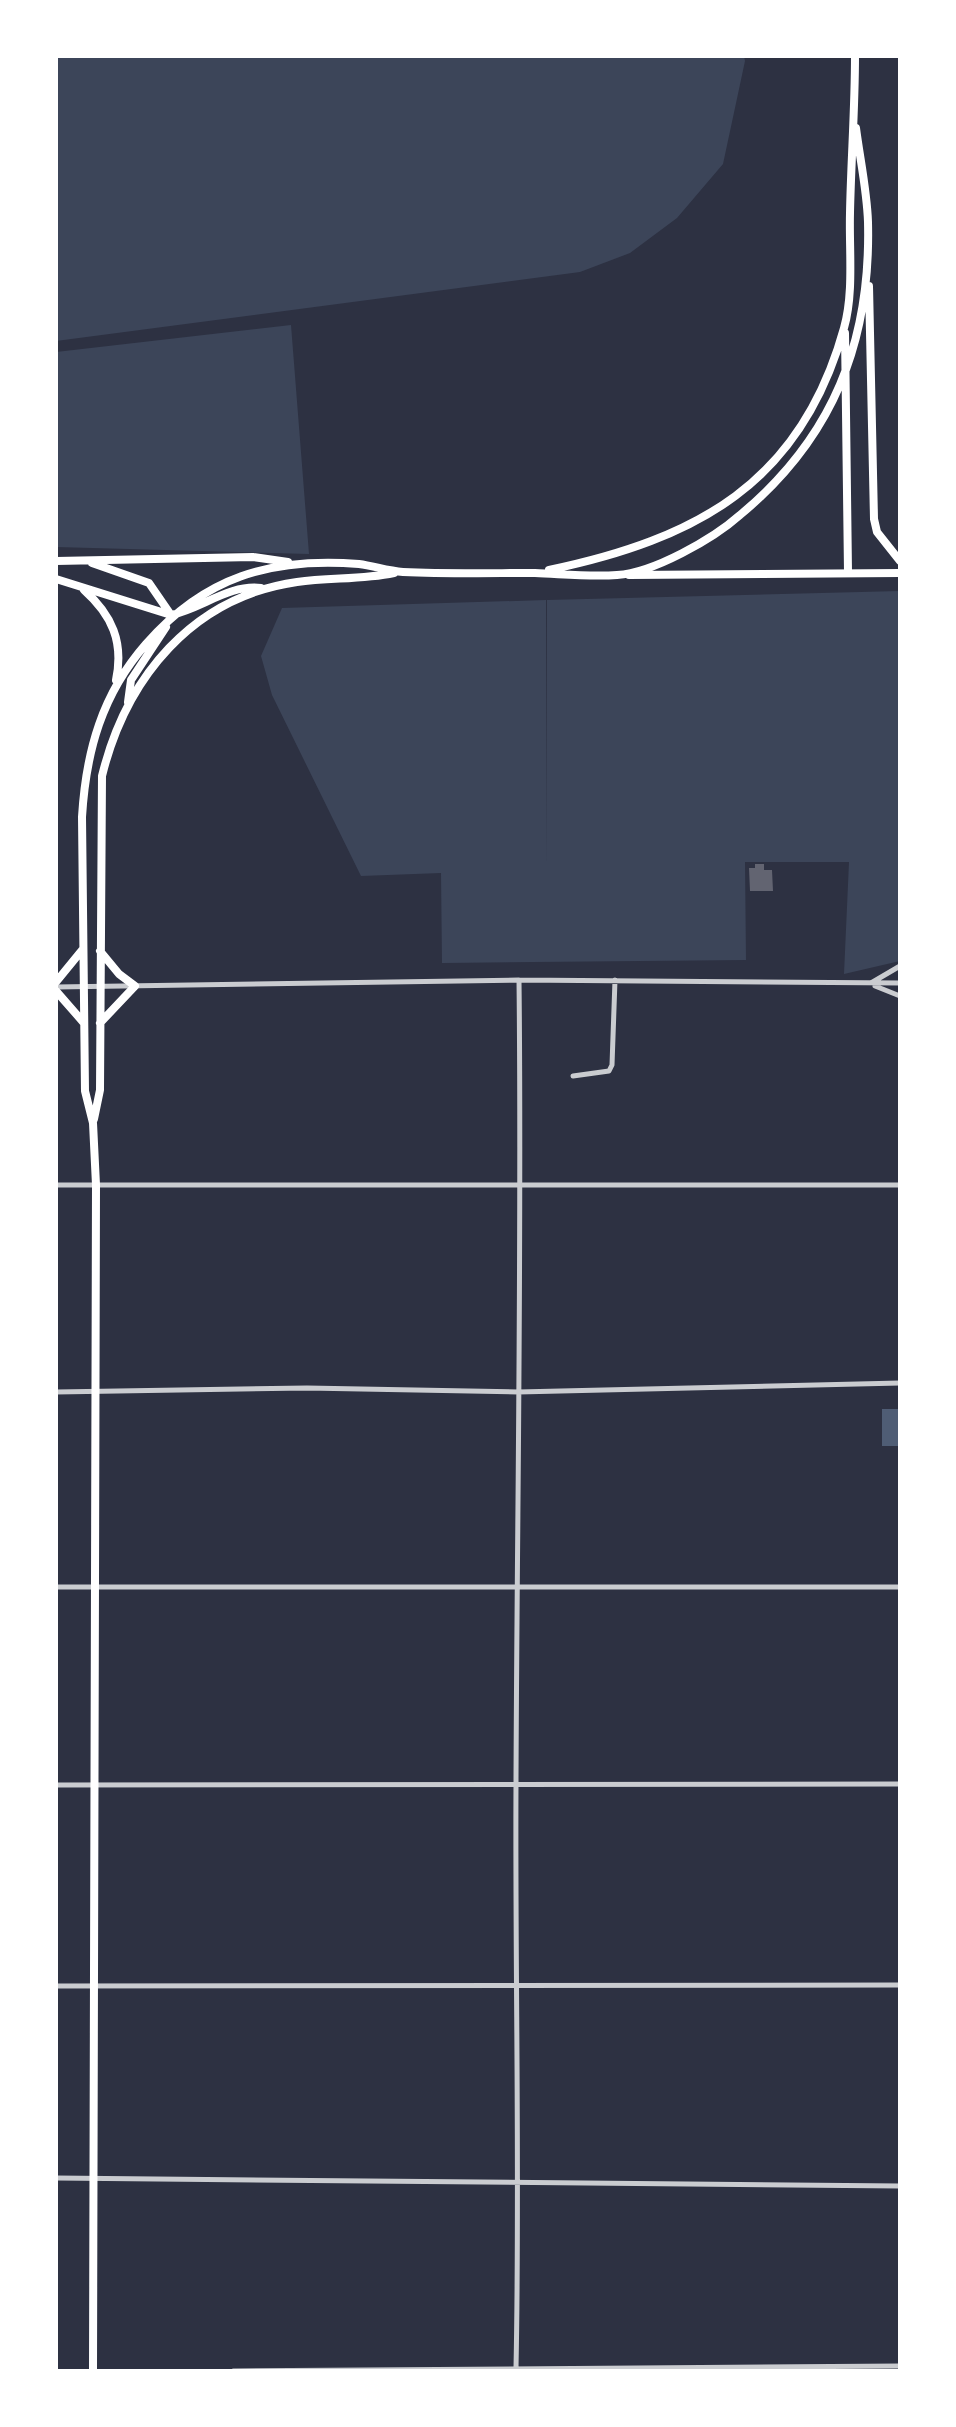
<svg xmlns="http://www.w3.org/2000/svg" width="956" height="2427" viewBox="0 0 956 2427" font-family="'Nunito Sans',sans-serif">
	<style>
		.green { fill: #3c4559 }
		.water { fill: #4f5d75 }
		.building { fill: #626471 }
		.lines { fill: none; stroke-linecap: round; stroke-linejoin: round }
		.minor { stroke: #caccd0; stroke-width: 5 }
		.secondary { stroke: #fff; stroke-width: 8 }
	</style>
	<rect width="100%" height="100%" fill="#2d3142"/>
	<path class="green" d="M56,56h688l1,5 -22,103 -46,54 -47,35 -50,19 -524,69z
		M291,325l18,229 -253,-7v-195z
		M900,591v370l-56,13 5,-112h-104l1,98 -304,3 -1,-90 -80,3 -89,-181 -11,-39 21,-48 264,-8 1,267v-267z"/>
	<path class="water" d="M882,1409h17v37h-17z"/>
	<path class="building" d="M755,864h9v6h8l1,21h-23l-1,-23h6z"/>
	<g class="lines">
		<path class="minor" d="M871,983l29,-17
			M875,986l25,10
			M56,987l463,-7 381,3
			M573,1076l36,-5 3,-6 3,-85
			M56,1185h844
			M56,1392l251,-4 211,4 382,-9
			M56,1587h844
			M56,1785l844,-1
			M56,1986l844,-1
			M56,2178l844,8
			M516,2368c4,-195 -1,-390 0,-585 1,-268 6,-535 3,-803
			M233,2371l667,-5"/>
		<path class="secondary" d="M869,286l5,233 3,13 23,29
			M845,333l3,239
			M56,561l197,-4 35,5
			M92,563l57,20 22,32
			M549,570c147,-31 252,-86 295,-242 10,-35 5,-78 6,-115 1,-52 5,-104 5,-157
			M629,575l271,-2
			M56,579l115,36c30,-6 58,-31 90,-27
			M84,590c28,25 40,52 32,90
			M128,702l3,-22 35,-53
			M100,951l19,23 16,12 -35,37
			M56,982l27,-33
			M56,991l28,32
			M94,1119l6,-29 2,-314c24,-98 90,-179 195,-194 32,-5 64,-2 97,-9
			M93,2371l3,-1186 -3,-62 -8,-32 -3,-274c4,-66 20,-123 64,-173 58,-67 125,-87 213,-80 15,2 29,7 44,8 44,2 88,1 132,1 27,1 55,4 82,2 36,-2 96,-36 123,-60 93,-77 131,-173 128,-293 -1,-31 -8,-63 -12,-94"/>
	</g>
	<rect width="956" height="2427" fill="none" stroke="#ffffff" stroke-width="116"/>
</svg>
